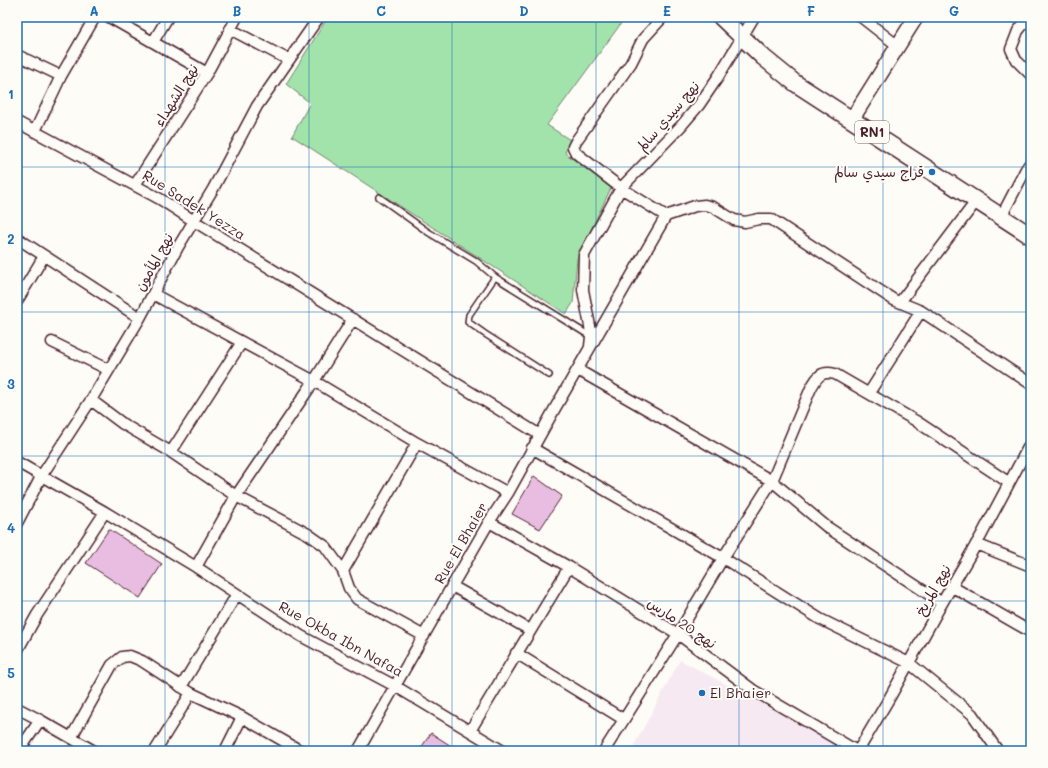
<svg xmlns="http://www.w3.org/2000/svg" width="1048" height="768" viewBox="0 0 1048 768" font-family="Mali,'Playpen Sans Arabic',sans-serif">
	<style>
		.built { fill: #f7e9f1 }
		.green { fill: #a2e3ac; stroke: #76816c }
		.building { fill: #e9bde2; stroke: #4a1f2b }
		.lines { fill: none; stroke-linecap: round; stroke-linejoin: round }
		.lane-casing { stroke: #4a1f2b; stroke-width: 8 }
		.street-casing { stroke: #4a1f2b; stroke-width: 13 }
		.secondary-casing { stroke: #4a1f2b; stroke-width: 17 }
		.primary-casing { stroke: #4a1f2b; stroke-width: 19 }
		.lane { stroke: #fdfcf7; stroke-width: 5 }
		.street { stroke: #fdfcf7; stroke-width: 10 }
		.secondary { stroke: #fdfcf7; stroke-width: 14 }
		.primary { stroke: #fdfcf7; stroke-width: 16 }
		.grid { fill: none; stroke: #1f6fb2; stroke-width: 1; stroke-opacity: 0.55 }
		.poi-dot { fill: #1f6fb2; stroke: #fdfcf7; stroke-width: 1.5 }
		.labels { text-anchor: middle; stroke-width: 4; stroke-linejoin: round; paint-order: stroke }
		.shield { fill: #fdfcf7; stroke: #806168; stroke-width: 1 }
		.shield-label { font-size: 13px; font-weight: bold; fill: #4a1f2b }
		.street-label { font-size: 14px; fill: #4a1f2b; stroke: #fdfcf7 }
		.poi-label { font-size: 14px; fill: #4a1f2b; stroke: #fdfcf7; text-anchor: end }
		.neatline { fill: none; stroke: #1f6fb2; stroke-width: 1.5 }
		.grid-label { font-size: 13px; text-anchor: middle; font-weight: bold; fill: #1f6fb2 }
	</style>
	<rect width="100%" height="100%" fill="#fdfcf7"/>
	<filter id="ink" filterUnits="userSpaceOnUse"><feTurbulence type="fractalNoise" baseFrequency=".025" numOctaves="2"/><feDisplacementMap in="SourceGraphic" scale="8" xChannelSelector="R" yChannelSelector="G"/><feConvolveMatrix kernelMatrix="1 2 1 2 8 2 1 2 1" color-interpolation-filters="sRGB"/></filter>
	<g filter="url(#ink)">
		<path class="built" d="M680,660l124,66 44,25h-217z"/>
		<path class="green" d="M328,17h296l1,1 -78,107 23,15 -5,13 46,35 -34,71 -4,44 -7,11 -274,-178 18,-33 -24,-19z"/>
		<path class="building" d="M534,476l28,20 -22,33 -28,-15z
			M109,529l53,35 -22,34 -54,-35z
			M431,733l28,18h-40z"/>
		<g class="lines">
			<defs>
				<path id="lane" d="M379,197l49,35 48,29 19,16 95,59
					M495,277l-26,38 -1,7 17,12 64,41"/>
				<path id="street" d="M109,17l98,56
					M861,17l37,29
					M1029,17l-11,14 -7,18 5,11 15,15
					M230,29l59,31
					M153,42l15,-25
					M17,55l44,21
					M17,122l143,77 34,22 346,214
					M35,131l26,-55 34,-59
					M135,185l72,-112 30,-56
					M666,216l29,-10 10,-1 8,2 21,13 11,2 14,-3h12l123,81 27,11 110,73
					M1001,217l25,-48 5,-7
					M17,238l123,80
					M153,294l161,87 103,62 91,50
					M17,301l27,-45
					M900,302l77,-102
					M353,319l-39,62 -78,115 72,38 17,12 18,25 6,17 8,11 67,37
					M52,342l57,28
					M590,346l1,-9 -1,-11 -7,-36 1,-35 37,-67 60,-62 18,-21 19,-28 36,-60
					M578,370l194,111 55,46 115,76
					M869,393l52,-82
					M91,400l32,24 48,28 71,-110
					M532,448l191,110 97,61 89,44 63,51 26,37
					M171,452l65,44 -40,71
					M17,462l88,50 91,55 105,69 94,50 108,65
					M489,522l80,45 109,67 75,56 104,61
					M17,523l25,-48 49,-75 49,-82 38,-71 35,-58 44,-83 62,-89
					M976,544l55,22
					M343,571l74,-128
					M452,586l78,44
					M951,586l80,46
					M17,651l20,-36 68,-103
					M516,653l107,66
					M181,687l56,-93
					M17,708l23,12 54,31
					M470,731l99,-164
					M71,738l41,-73 10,-8 8,-1 12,5 49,32 51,24 59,34
					M19,751l21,-31
					M155,751l36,-58
					M225,751l17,-34
					M358,751l94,-165 37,-64 19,-29 46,-83 112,-194 -45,-28 -45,-35 -3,-6 3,-6 55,-78 12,-24 20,-22
					M604,751l74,-117 45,-76 49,-77 39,-93c6,-11 10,-18 24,-14l81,47 92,61
					M858,751l32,-54 52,-94 39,-67 50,-94"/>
				<path id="secondary" d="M852,119l64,-102"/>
				<path id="primary" d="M721,17l42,40 32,26 236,153"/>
			</defs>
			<use href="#lane" class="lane-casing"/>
			<use href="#street" class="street-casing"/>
			<use href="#secondary" class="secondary-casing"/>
			<use href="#primary" class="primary-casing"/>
			<use href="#lane" class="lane"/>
			<use href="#street" class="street"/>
			<use href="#secondary" class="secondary"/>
			<use href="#primary" class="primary"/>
		</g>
	</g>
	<path class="grid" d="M165,17v734M309,17v734M452,17v734M596,17v734M739,17v734M883,17v734M17,167h1014M17,312h1014M17,456h1014M17,601h1014"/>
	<g class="poi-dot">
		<circle cx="932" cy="172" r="4"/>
		<circle cx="702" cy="693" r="4"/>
	</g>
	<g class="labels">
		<rect class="shield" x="855" y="121" width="34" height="22" rx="3"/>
		<g class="shield-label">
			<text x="872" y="137">RN1</text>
		</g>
		<g class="street-label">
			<text transform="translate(176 95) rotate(-58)" y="5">نهج الشهداء</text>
			<text transform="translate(668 116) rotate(-49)" y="5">نهج سيدي سالم</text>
			<text transform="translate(194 205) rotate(32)" y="5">Rue Sadek Yezza</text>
			<text transform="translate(154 262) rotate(-61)" y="5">نهج المأمون</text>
			<text transform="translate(461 543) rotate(-60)" y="5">Rue El Bhaier</text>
			<text transform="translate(933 590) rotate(-60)" y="5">نهج المريخ</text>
			<text transform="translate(682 623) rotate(34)" y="5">نهج 20 مارس</text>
			<text transform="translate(341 639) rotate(29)" y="5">Rue Okba Ibn Nafaa</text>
		</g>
		<g class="poi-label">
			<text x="924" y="177">قراج سيدي سالم</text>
			<text x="710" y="698" text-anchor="start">El Bhaier</text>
		</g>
	</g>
	<rect width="1048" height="768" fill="none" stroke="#fdfcf7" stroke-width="44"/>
	<rect x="22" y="22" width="1004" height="724" class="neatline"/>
	<g class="grid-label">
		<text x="94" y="16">A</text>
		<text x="237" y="16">B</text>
		<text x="381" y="16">C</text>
		<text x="524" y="16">D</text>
		<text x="667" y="16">E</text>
		<text x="811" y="16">F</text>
		<text x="954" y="16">G</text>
		<text x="11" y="99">1</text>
		<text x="11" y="244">2</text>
		<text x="11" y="389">3</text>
		<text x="11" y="533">4</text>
		<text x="11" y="678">5</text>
	</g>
</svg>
